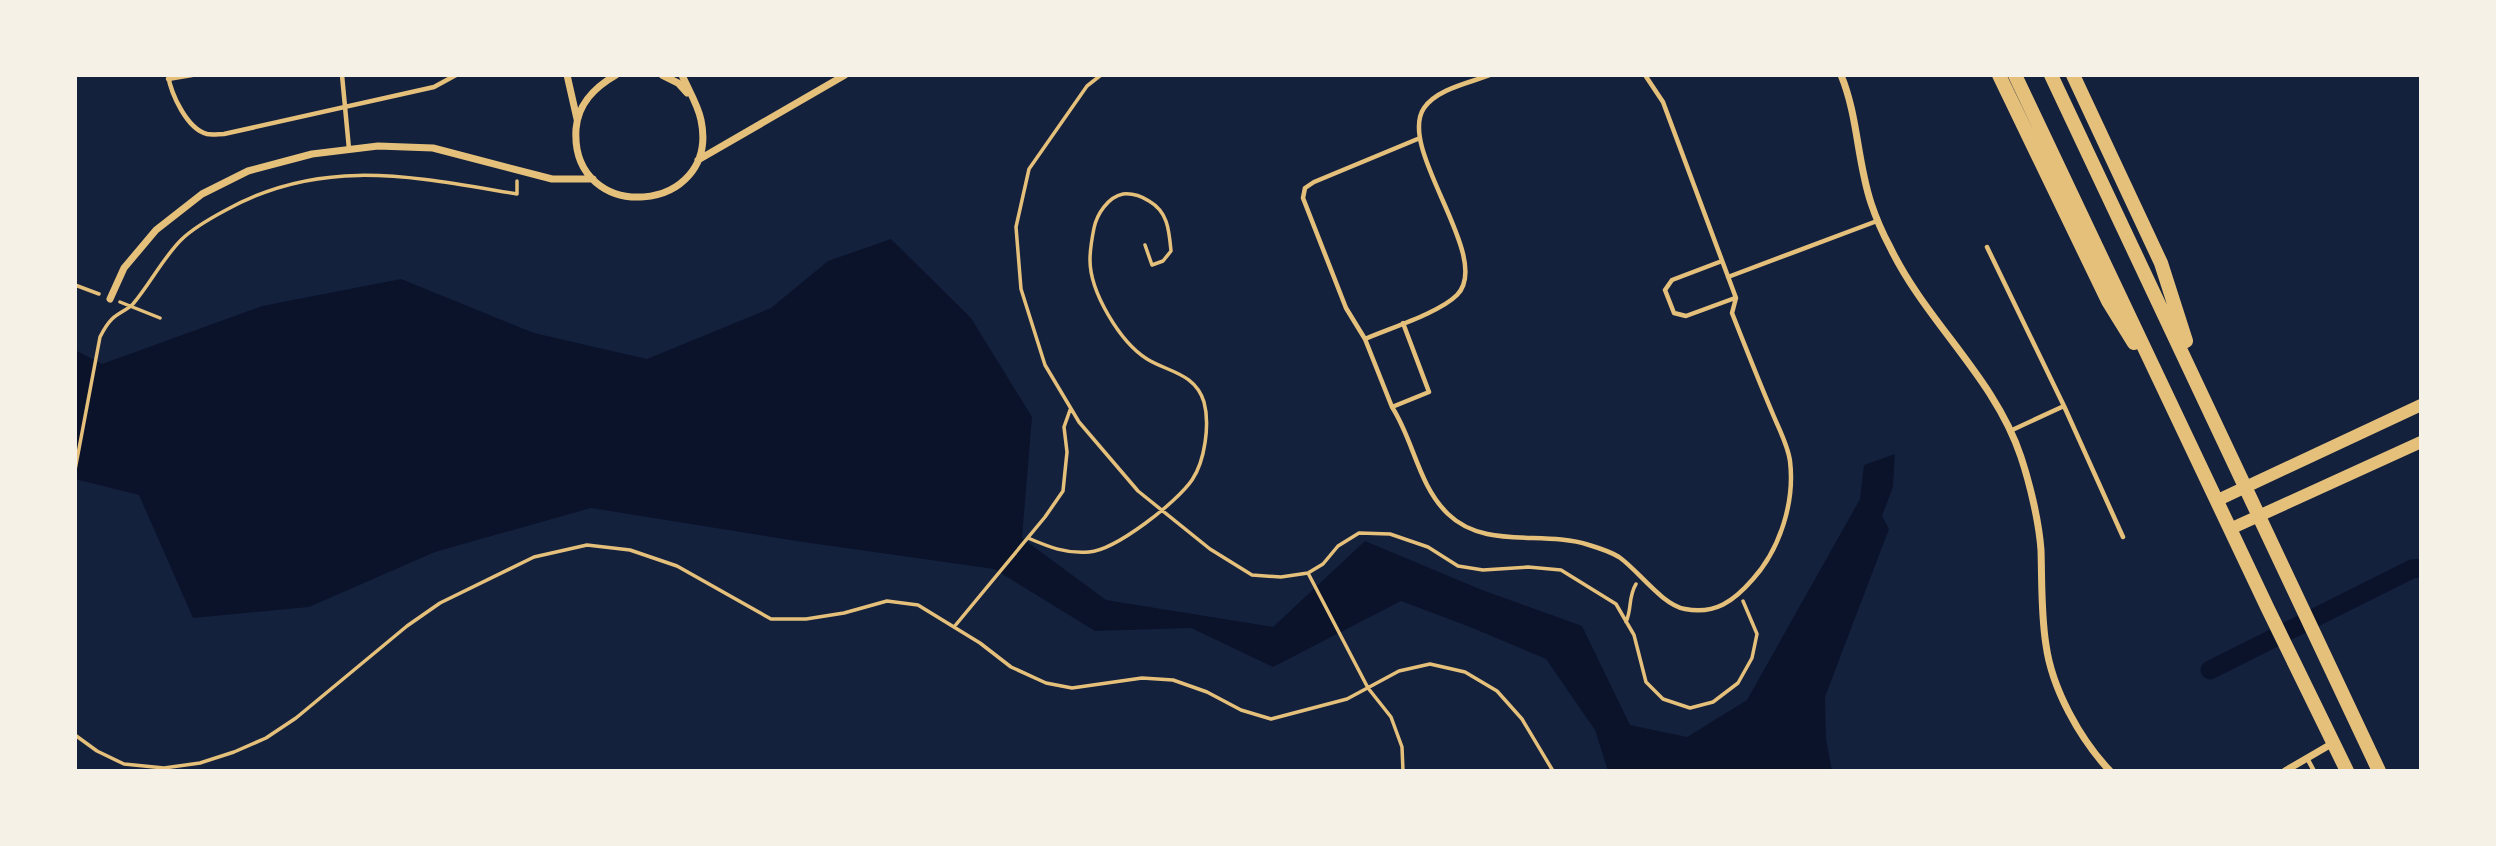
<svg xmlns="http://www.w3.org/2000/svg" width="2496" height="846" viewBox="0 0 2496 846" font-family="'Times New Roman',serif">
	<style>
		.water { fill: #0b132b }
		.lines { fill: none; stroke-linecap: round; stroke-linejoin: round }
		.canal { stroke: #0b132b; stroke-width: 19 }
		.path { stroke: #e5c07b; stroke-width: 3.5 }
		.service { stroke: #e5c07b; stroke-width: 4.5 }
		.minor { stroke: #e5c07b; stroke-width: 7 }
		.tertiary { stroke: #e5c07b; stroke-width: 12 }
		.secondary { stroke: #e5c07b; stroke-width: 14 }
	</style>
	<rect width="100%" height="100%" fill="#14213d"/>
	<path class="water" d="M891,239l80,79 61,99 -10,121 84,62 167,27 92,-86 117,49 100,36 48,99 57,12 60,-37 113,-201 4,-34 31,-11 -2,33 -11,29 7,13 -64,168 1,42 6,32h-224l-13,-41 -49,-71 -76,-32 -69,-26 -128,66 -82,-39 -96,3 -101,-62 -198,-28 -205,-33 -156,44 -126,55 -116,11 -54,-123 -64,-16v-129l27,14 160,-58 139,-27 133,54 113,26 124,-51 57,-47z"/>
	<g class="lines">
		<path class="canal" d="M2210,670l202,-101 9,-1"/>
		<path class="path" d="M1101,75l-14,11 -58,83 -13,58 5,62 24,76 34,57 59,69 72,58 42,26 29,2 27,-4 15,-9 15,-18 21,-13 31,1 38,13 30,19 25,4 45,-3 33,3 55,34 18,31 12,47 17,17 27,9 23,-6 25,-19 14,-25 5,-24 -14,-33
			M75,285l24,9
			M120,302l40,16
			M75,470l25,-133c3,-6 7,-13 12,-18 6,-6 15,-9 21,-15 17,-20 30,-46 48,-64 12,-12 30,-22 45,-30 97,-54 188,-33 291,-16v-13
			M1028,538c21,9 38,16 61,14 27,-2 88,-50 103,-72 13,-19 18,-56 12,-78 -9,-29 -36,-30 -57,-43 -27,-17 -57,-67 -57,-99 0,-10 2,-22 4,-32 3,-14 14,-31 29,-34 10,-1 18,2 26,7 19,11 20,29 22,50l-8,10 -11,4 -7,-20
			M1308,573l60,115 23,29 11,30 1,24
			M1626,622c6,-13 2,-25 10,-38
			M954,627l91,-110 18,-26 4,-39 -3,-25 6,-17
			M75,735l22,16 27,13 40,4 36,-5 34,-11 32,-14 30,-20 111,-92 33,-23 94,-46 53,-12 43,5 47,16 94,53h35l38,-6 43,-12 31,4 62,38 31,24 35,16 26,5 70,-10 31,2 34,12 34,18 30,9 76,-20 52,-28 31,-7 35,8 32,19 25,28 31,52"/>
		<path class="service" d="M168,75c3,19 19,54 39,59 5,1 12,0 17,0l210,-47 22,-12
			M342,75l7,74
			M168,79l24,-4
			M1987,247l77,159 59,131
			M1722,261l-50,19 -7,10 9,23 12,3 49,-18
			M1728,277l149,-56
			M1403,323l26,69 -37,15 -27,-68c25,-11 74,-26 92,-44 37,-37 -61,-146 -33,-187 13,-19 45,-25 66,-33
			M1365,339l-19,-31 -43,-110 2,-10 9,-6 106,-44
			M1392,407c22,34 26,78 56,107 37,36 95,16 141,31 10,3 22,7 30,12 19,13 43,48 66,52 30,6 49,-8 68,-30 27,-30 42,-77 37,-118 -2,-16 -12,-34 -18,-49 -14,-33 -27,-66 -40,-99l4,-15 -73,-196 -18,-27
			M2010,431l54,-25
			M2307,758l7,13"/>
		<path class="minor" d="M567,75l10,44
			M616,75c-21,12 -38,28 -40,54 -6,98 145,86 125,-9 -3,-15 -13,-31 -19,-45
			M662,75l16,8 9,10
			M1841,75c17,41 16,86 30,128 5,15 12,31 19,44 36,75 105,131 131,210 9,27 18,65 20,93 1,32 0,64 5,95 6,44 34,94 64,126
			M698,160l147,-85
			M110,299l14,-31 32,-38 46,-36 46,-23 64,-17 66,-8 55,2 119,31h41
			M2285,771l48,-28"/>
		<path class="tertiary" d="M2218,500l203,-95
			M2230,529l191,-87"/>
		<path class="secondary" d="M1999,75l109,226 26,42
			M2015,75l253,534 79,162
			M2051,75l328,696
			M2073,75l88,188 25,78"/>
	</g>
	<rect width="2496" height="846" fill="none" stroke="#f6f1e7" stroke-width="154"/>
</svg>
